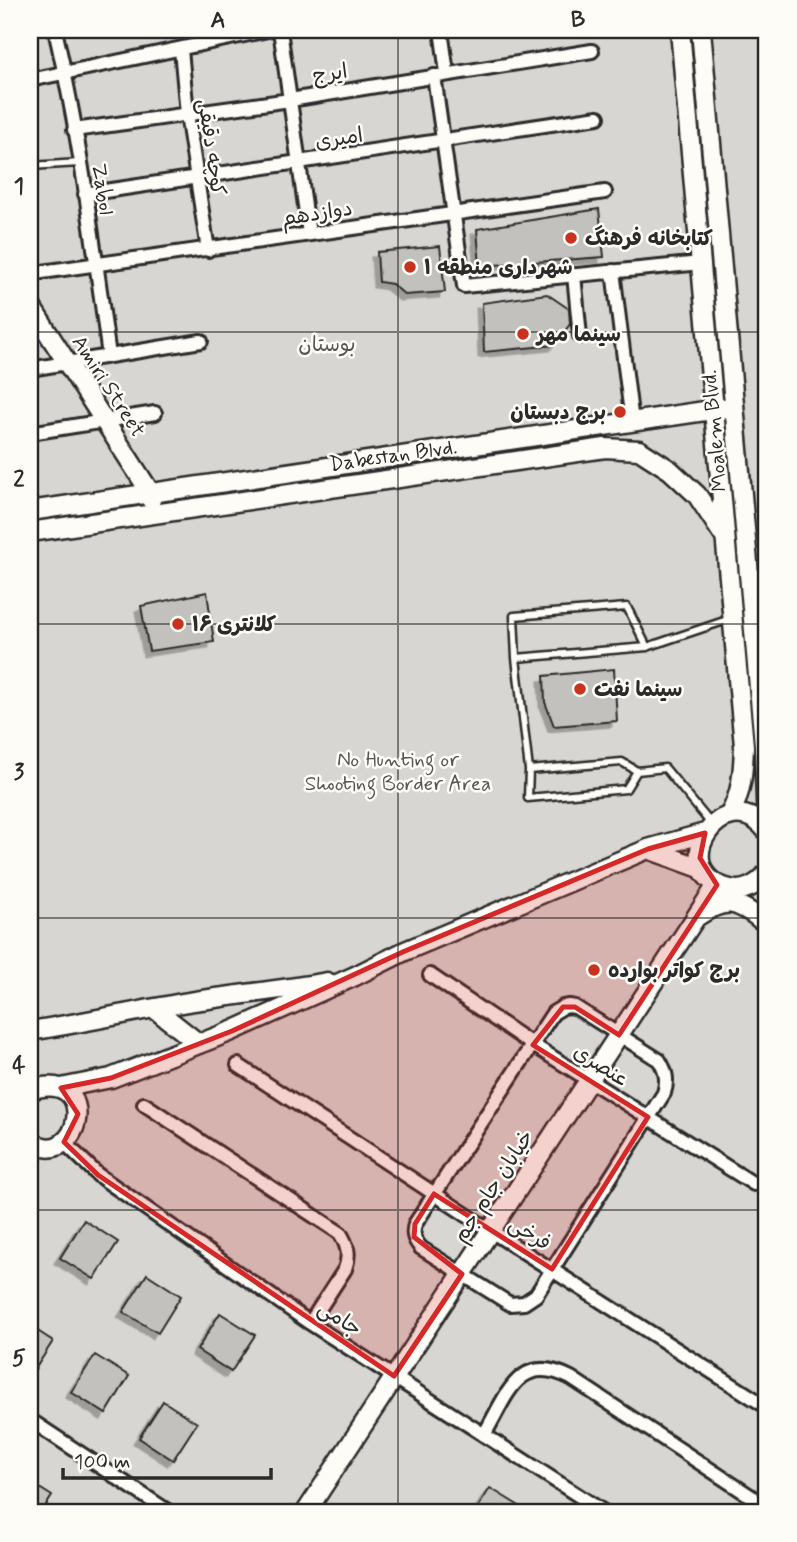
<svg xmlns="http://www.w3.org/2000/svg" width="797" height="1542" viewBox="0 0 797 1542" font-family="Mynerve,'Playpen Sans Arabic',sans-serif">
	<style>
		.green { fill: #d7d6d2; stroke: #81807e; stroke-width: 2 }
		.building { fill: #c2c1be; stroke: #2b2b2b; stroke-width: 2; filter: url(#shadow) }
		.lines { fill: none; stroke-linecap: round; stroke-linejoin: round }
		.lane-casing { stroke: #2b2b2b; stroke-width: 11 }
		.street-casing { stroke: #2b2b2b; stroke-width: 18 }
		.secondary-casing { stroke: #2b2b2b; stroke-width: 23 }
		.lane { stroke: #fdfcf7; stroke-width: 6 }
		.street { stroke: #fdfcf7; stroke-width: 12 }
		.secondary { stroke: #fdfcf7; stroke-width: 18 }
		.marked { fill: #d62828; fill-opacity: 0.2; stroke: #d62828; stroke-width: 5; stroke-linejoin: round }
		.grid { fill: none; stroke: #2b2b2b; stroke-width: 2; stroke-opacity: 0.55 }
		.poi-dot { fill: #c8321e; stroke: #fdfcf7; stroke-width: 2.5 }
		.labels { text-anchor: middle; stroke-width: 5; stroke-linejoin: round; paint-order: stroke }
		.street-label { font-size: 21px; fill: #2b2b2b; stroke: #fdfcf7 }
		.poi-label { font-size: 21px; font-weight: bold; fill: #2b2b2b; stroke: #fdfcf7; text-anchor: start }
		.park-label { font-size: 21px; fill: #565655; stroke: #fdfcf7 }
		.neatline { fill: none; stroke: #2b2b2b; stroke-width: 2.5 }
		.grid-label { font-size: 23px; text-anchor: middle; font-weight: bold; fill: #2b2b2b }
	</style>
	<defs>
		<filter id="shadow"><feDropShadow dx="-5.5" dy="5.5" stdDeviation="0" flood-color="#0004"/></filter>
	</defs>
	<rect width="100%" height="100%" fill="#f5f4ef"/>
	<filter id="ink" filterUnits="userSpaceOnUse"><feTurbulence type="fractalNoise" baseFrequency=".0143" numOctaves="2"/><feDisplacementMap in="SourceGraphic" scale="14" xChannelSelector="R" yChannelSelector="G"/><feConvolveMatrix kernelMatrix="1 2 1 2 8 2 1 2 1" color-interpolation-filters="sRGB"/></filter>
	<g filter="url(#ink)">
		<path class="green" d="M30,30h737v1482h-737z"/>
		<path class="building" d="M599,209l5,48 -124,9 -3,-37z
			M440,246l5,46 -40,3 -13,-11 -13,-2 -2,-30z
			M547,294l22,15 1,15 -15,21 -71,7 -2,-49z
			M207,592l7,50 -65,9 -8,-45z
			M614,669l3,52 -63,5 -9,-24 -1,-26z
			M84,1220l34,22 -24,37 -34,-21z
			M147,1274l34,22 -23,37 -35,-21z
			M220,1313l35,22 -24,37 -34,-22z
			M30,1326l23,15 -23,36z
			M95,1355l34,21 -23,38 -35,-22z
			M163,1401l34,22 -24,37 -34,-22z
			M30,1482l22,14 -10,16h-12z
			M490,1488l18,11 21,13h-54z"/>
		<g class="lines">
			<defs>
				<path id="lane" d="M30,166l50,-3
					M516,658l-2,-42 113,-9 20,40 83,-28
					M529,770l93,-8 15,9 28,-3 47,57
					M637,771l-11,18 -98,9 1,-28 -13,-112 131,-11"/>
				<path id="street" d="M55,30c25,107 39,217 54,326
					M280,30l29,204
					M441,30l6,43
					M181,49l6,65 21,136
					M434,76l30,210 237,-23
					M30,80l238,-50
					M74,130l216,-30 302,-49
					M85,194l513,-77
					M613,271l19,151
					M35,273c190,-26 380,-54 570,-81
					M574,275l6,61
					M30,369l171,-28
					M30,433l125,-20
					M430,975l103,70 221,139
					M569,1006l6,1 84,53c7,11 9,20 5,33l-128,202 -12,8 -14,1 -89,-56c-7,-8 -9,-14 -6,-24l138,-211 10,-6z
					M238,1065l253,166 276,176
					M144,1104l196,129c8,13 10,22 5,36l-35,54
					M64,1142l34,33 212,148 294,189
					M30,1420l139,92
					M484,1435c23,-39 34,-84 87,-57l196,129"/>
				<path id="secondary" d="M680,30l64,716c-1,27 -2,47 -15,70
					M701,30l63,714 3,85
					M30,305l120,187 1,8
					M30,511l695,-103
					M30,532l575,-84 34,2 31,20 27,25 27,41
					M767,831c-43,-54 -105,41 -37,58 14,4 29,-5 37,-16
					M648,849l55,20
					M698,916c27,-18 37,-16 62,3
					M155,1009l43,34
					M30,1031c53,-8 105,-20 158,-29 46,-7 93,-12 139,-20
					M61,1088l50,-10 121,-47 123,-55 50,-25 243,-102 57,-16
					M30,1090c73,-24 50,85 0,51
					M306,1512l411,-627"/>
			</defs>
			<use href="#lane" class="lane-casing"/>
			<use href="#street" class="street-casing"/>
			<use href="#secondary" class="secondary-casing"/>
			<use href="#lane" class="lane"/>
			<use href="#street" class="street"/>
			<use href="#secondary" class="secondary"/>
		</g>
	</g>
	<path class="marked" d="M705,833l-5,25 17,27 -98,150 -44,-28h-12l-30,38 115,72 -96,152 -118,-75 -19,30 -1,13 48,37 -68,102 -296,-201 -34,-33 14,-28 -17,-26 50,-10 121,-47 173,-80 243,-102z"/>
	<path class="grid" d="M398,30v1482M30,332h737M30,624h737M30,918h737M30,1210h737"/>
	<g class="poi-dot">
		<circle cx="571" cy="238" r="7"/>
		<circle cx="410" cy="267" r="7"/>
		<circle cx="523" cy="334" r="7"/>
		<circle cx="620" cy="412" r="7"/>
		<circle cx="178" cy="624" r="7"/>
		<circle cx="580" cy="689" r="7"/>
		<circle cx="594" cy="970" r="7"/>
	</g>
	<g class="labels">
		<g class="street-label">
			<text transform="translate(330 73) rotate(-9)" y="7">ایرج</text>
			<text transform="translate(339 138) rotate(-9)" y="7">امیری</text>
			<text transform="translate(212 147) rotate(82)" y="7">کوچه دقیقی</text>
			<text transform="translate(103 189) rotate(81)" y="7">Zabol</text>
			<text transform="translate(317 213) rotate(-9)" y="7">دوازدهم</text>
			<text transform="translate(109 386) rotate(57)" y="7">Amiri Street</text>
			<text transform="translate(714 431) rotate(-95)" y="7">Moalem Blvd.</text>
			<text transform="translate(393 455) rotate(-8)" y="7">Dabestan Blvd.</text>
			<text transform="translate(601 1065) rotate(32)" y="7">عنصری</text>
			<text transform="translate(493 1186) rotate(-57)" y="7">خیابان جام جم</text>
			<text transform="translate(530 1233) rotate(32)" y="7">فرخی</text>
			<text transform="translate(340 1318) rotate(33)" y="7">جامی</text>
		</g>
		<g class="poi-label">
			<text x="585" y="245">کتابخانه فرهنگ</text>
			<text x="424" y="274">شهرداری منطقه ۱</text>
			<text x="537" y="341">سینما مهر</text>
			<text x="606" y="419" text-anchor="end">برج دبستان</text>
			<text x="192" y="631">کلانتری ۱۶</text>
			<text x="594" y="696">سینما نفت</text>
			<text x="608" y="977">برج کواتر بوارده</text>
		</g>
		<g class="park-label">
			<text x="327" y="351">بوستان</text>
			<text x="398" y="766">No Hunting or<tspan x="398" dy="24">Shooting Border Area</tspan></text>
		</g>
	</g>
	<rect width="797" height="1542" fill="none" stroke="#fdfcf7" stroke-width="77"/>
	<path d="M63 1468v10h208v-10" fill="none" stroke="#2b2b2b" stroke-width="3.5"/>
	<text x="74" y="1468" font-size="21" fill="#2b2b2b" stroke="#fdfcf7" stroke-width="5" paint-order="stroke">100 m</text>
	<rect x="38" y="38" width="720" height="1466" class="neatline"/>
	<g class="grid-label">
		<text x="218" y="27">A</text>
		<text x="578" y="27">B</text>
		<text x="19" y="193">1</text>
		<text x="19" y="486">2</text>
		<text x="19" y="779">3</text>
		<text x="19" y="1072">4</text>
		<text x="19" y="1365">5</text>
	</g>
</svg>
